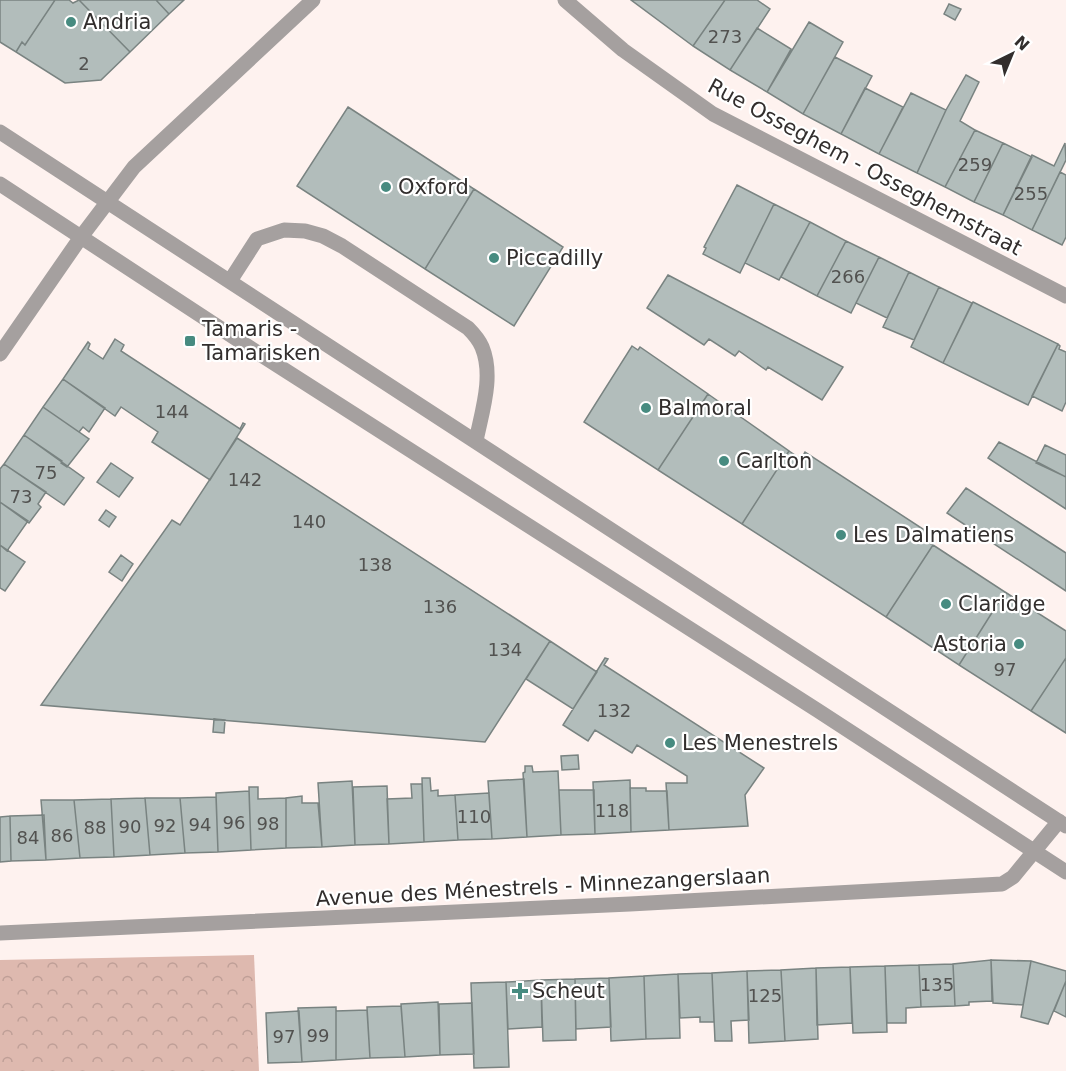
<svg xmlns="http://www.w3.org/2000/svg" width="1066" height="1071" viewBox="0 0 1066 1071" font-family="'DejaVu Sans',sans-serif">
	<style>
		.forest { fill: url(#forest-crowns) }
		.building { fill: #b2bdbb; stroke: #798381; stroke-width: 1.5 }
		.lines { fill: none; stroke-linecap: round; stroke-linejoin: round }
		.minor { stroke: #a5a09f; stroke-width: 15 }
		.poi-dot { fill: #478b80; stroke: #fff; stroke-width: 2 }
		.labels { text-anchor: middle; stroke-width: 4.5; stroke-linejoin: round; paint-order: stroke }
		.number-label { font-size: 18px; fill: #525250 }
		.poi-label { font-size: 21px; fill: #322e2d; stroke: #fff; text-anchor: start }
		.street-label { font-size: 21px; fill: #322e2d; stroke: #fff }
	</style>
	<defs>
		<pattern id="forest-crowns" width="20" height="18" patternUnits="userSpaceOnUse" patternTransform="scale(1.5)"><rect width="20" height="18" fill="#deb9af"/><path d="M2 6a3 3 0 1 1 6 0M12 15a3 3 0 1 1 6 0" fill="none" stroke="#bf9f97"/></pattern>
	</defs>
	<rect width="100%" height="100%" fill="#fef2ef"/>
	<path class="forest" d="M254,955l5,116h-259v-111z"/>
	<path class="building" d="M0,0h55l-30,45 -3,-3 -6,10 -16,-10z
		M55,0h14l4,3 6,-3 51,52 -29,28 -36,3 -49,-31 6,-10 3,3z
		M79,0h77l13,14 -39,38z
		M156,0h28l-15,14z
		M631,0h94l-32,46z
		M725,0h32l13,9 -40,61 -37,-24z
		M949,4l12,5 -6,11 -11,-6z
		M809,22l34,20 -40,72 -36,-22z
		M757,28l34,21 -24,43 -37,-22z
		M835,57l37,19 -31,58 -38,-20z
		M966,75l13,7 -19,39 15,9 -30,57 -28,-14 29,-63z
		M865,88l38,19 -24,47 -38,-20z
		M911,93l35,17 -29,63 -38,-19z
		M348,107l126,82 -49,80 -128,-83z
		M975,130l28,13 -29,59 -29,-15z
		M1003,143l29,14 -29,58 -29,-13z
		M1065,143l1,17 -34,70 -29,-15 29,-60 22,11z
		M1060,172l6,3v62l-4,8 -30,-15z
		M737,185l37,19 -34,69 -37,-19 3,-6 -2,-1z
		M474,189l89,58 -49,79 -89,-57z
		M774,204l36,18 -31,58 -34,-17z
		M810,222l36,19 -29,55 -36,-19z
		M846,241l33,16 -28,56 -34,-17z
		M879,257l30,15 -22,46 -31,-15z
		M909,272l30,15 -25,53 -31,-13z
		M668,275l175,92 -21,33 -54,-33 -2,3 -27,-19 -4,5 -26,-17 -5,6 -57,-37z
		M939,287l33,16 -29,60 -32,-16z
		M973,302l85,42 -30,61 -85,-42z
		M115,339l9,6 -3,6 119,78 3,-6 2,1 -35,56 -58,-38 6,-10 -37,-25 -6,9 -52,-37 25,-37 2,2 -2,5 15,10z
		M1058,344l2,2 -1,3 7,3v50l-4,9 -30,-15z
		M632,346l6,4 2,-3 68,47 -50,76 -74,-48z
		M63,379l42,29 -16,24 -6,-5 -4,5 -36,-25z
		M708,394l81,57 -47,73 -84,-54z
		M43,407l46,32 -22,28 -6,-4 1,-2 -38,-26z
		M24,435l60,43 -20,27 -60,-41z
		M237,438l313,203 -65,101 -444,-37 131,-185 8,5z
		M999,442l67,35v32l-78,-51z
		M1045,445l21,10v22l-30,-14z
		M789,451l12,8 4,-7 121,79 -4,7 11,7 -47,72 -144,-93z
		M111,463l22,15 -14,19 -22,-15z
		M4,464l42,28 -8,12 3,3 -12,16 -29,-21v-33z
		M966,488l100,65v38l-119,-78z
		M0,502l28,19 -21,30 -7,-6z
		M106,510l10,7 -7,10 -10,-7z
		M0,545l25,17 -20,29 -5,-3z
		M933,545l72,47 -46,73 -73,-48z
		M121,555l12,9 -11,17 -13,-9z
		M1005,592l61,39v27l-35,53 -72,-46z
		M550,641l47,31 -24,37 -47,-30z
		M605,658l3,1 -4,6 160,103 -19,27 3,31 -79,4 -3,-47h21v-7l-50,-31 -5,8 -37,-23 -7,11 -25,-16z
		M1066,658v75l-35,-22z
		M214,719l11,1 -1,13 -11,-1z
		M578,755l1,14 -17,1 -1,-14z
		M525,766h7l1,6 25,-1 3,64 -34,2 -4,-64 2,-1z
		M422,778h8l1,13 7,-1v6l17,-1 3,45 -34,2z
		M524,779l3,58 -35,2 -4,-58z
		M630,780l1,52 -36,2 -2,-52z
		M352,781l3,64 -33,2 -4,-64z
		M411,784h11l2,58 -35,2 -2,-45 25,-1z
		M387,786l2,58 -34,1 -2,-58z
		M249,787h9v12l28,-1v50l-35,2z
		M630,788h16v3h21l2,39 -38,2z
		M559,790h35l1,44 -34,1z
		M249,791l2,59 -33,2 -2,-59z
		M489,793l3,46 -34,1 -3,-45z
		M302,796v7h16l4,44 -36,1v-50z
		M216,797l2,55 -33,1 -5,-55z
		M145,798l5,57 -36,2 -3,-58z
		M145,798h35l5,55 -35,2z
		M111,799l3,58 -34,1 -6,-58z
		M41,800h33l6,58 -34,2z
		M44,815l2,45 -35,1 -1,-45z
		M10,816l1,45 -11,1v-45z
		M991,960l1,41 -23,1v3l-14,1 -2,-42z
		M991,960l40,1 -8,44 -30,-2z
		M1031,961l35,10v10l-18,43 -27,-7z
		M953,964l2,42 -34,1 -2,-42z
		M919,965l2,42 -15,1v15h-19l-2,-57z
		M885,966l2,66 -34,1 -3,-66z
		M850,967l2,56 -35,2 -1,-57z
		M816,968l2,71 -33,2 -4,-71z
		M781,970l4,71 -36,2 -2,-72z
		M747,971l2,49 -18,1 1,20h-17l-3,-68z
		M712,973l2,49h-14v-5l-20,1 -2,-44z
		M678,974l2,64 -34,1 -2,-63z
		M644,976l2,63 -35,2 -2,-63z
		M609,978l2,49 -35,2 -1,-50z
		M575,979l1,61 -33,1 -2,-61z
		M541,980l1,47 -34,2 -2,-47z
		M1066,981v36l-12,-6z
		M506,982l3,85 -35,1 -3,-85z
		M438,1002l2,53 -35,2 -4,-53z
		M472,1003l2,51 -34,1 -1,-51z
		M401,1006l4,51 -35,1 -3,-51z
		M336,1007v53l-34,2 -4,-54z
		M367,1010l3,48 -34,2v-49z
		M299,1011l3,51 -34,1 -2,-50z"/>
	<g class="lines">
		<path class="minor" d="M565,0l58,50 90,64 353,182
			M0,132l1066,694
			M0,184l255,167 562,359 249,162
			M230,281l27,-42 27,-9 21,1 18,5 19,10 126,82c5,5 11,12 14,19 12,29 0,64 -6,94
			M0,354l81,-117 53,-70 179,-167
			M0,933l630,-29 372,-20 11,-7 46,-56"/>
	</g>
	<g class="poi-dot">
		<circle cx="71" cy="22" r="6"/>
		<circle cx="386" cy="187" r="6"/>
		<circle cx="494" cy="258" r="6"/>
		<rect x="184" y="335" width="12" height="12" rx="3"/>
		<circle cx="646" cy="408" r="6"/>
		<circle cx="724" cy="461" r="6"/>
		<circle cx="841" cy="535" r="6"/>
		<circle cx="946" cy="604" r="6"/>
		<circle cx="1019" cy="644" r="6"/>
		<circle cx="670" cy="743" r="6"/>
		<path d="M517 982h6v6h6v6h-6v6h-6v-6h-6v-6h6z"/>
	</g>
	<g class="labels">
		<g class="number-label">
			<text x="725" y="43">273</text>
			<text x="84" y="70">2</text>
			<text x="975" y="171">259</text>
			<text x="1031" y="200">255</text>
			<text x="848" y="283">266</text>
			<text x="172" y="418">144</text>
			<text x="46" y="479">75</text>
			<text x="245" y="486">142</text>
			<text x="21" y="503">73</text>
			<text x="309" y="528">140</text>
			<text x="375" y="571">138</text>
			<text x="440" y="613">136</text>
			<text x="505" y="656">134</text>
			<text x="1005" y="676">97</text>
			<text x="614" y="717">132</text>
			<text x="612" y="817">118</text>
			<text x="474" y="823">110</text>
			<text x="234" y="829">96</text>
			<text x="268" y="830">98</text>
			<text x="200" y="831">94</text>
			<text x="165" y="832">92</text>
			<text x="130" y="833">90</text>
			<text x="95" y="834">88</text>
			<text x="62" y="842">86</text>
			<text x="28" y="844">84</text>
			<text x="937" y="991">135</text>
			<text x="765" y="1002">125</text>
			<text x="318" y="1042">99</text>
			<text x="284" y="1043">97</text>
		</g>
		<g class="poi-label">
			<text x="83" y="29">Andria</text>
			<text x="398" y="194">Oxford</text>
			<text x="506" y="265">Piccadilly</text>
			<text x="202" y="336">Tamaris -<tspan x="202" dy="24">Tamarisken</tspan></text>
			<text x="658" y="415">Balmoral</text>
			<text x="736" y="468">Carlton</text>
			<text x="853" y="542">Les Dalmatiens</text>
			<text x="958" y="611">Claridge</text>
			<text x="1007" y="651" text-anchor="end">Astoria</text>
			<text x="682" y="750">Les Menestrels</text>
			<text x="532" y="998">Scheut</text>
		</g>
		<g class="street-label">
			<text transform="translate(865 167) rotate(28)" y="7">Rue Osseghem - Osseghemstraat</text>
			<text transform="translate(543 887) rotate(-3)" y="7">Avenue des Ménestrels - Minnezangerslaan</text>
		</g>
	</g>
	<g transform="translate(1012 54) rotate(43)" stroke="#ffffff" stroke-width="4.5" paint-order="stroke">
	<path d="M0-4.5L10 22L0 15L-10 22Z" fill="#322e2d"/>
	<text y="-9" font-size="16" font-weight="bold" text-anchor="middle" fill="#322e2d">N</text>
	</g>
</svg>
